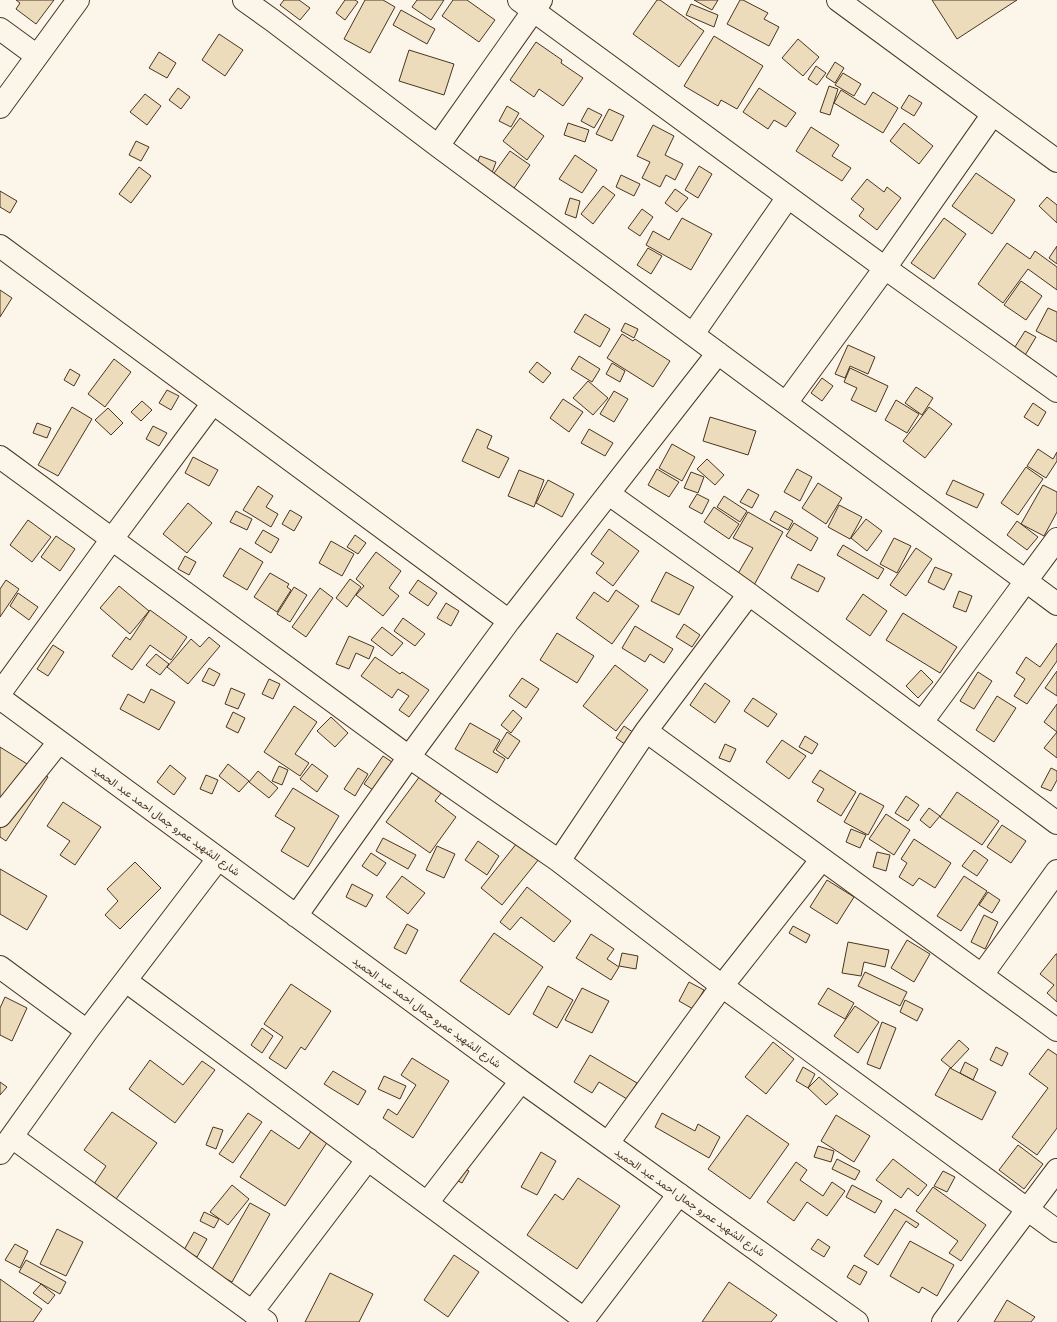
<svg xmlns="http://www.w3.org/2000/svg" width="1057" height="1322" viewBox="0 0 1057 1322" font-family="'Playfair Display',Vazirmatn,serif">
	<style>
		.building { fill: #ecdcbc; stroke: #4a3520 }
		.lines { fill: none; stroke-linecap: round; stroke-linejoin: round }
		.minor-casing { stroke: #4a3520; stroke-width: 24 }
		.minor { stroke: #fbf6e9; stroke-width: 22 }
		.labels { text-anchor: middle; stroke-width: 3; stroke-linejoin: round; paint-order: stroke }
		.street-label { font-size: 11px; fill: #4a3520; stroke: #fbf6e9 }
	</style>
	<rect width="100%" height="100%" fill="#fbf6e9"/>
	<path class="building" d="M16,0h38l-18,24 -20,-15 4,-6z
		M284,0h15l11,8 -10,12 -20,-15z
		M345,0h10l3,2 -13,18 -9,-7z
		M365,0h18l12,7 -25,46 -26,-14z
		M417,0h27l-13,20 -19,-13z
		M453,0h14l28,20 -16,22 -37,-26z
		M657,0h3l44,31 -25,36 -46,-33z
		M694,0h24l-6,10z
		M740,0h3l25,13 -4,6 15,8 -10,19 -42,-22z
		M932,0h85l-60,39z
		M691,4l27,11 -4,12 -28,-12z
		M401,10l34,19 -8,15 -34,-19z
		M219,34l24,16 -18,26 -23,-16z
		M714,36l49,30 -26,43 -16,-9 -3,6 -34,-20z
		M798,39l21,18 -16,19 -21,-18z
		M536,42l26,18 -1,3 22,15 -20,28 -24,-17 -5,8 -24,-17z
		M409,50l45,14 -10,31 -45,-14z
		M159,52l17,11 -9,15 -18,-10z
		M835,62l9,6 -9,15 -9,-6z
		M816,66l10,7 -9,12 -9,-6z
		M843,73l18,11 -7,12 -19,-11z
		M829,86l9,3 -8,26 -10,-3z
		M178,88l12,9 -9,12 -12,-9z
		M759,88l37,25 -10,14 -12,-7 -6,9 -25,-17z
		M841,90l24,15 8,-13 25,16 -15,25 -49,-30z
		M145,94l16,12 -14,19 -17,-13z
		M909,95l13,8 -8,13 -13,-8z
		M507,106l12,7 -8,14 -12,-6z
		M588,108l14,7 -8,13 -13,-7z
		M609,109l15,7 -12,25 -16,-7z
		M520,118l24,18 -17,24 -24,-19z
		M568,123l21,7 -4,12 -21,-7z
		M904,123l29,23 -14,18 -29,-23z
		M653,125l21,11 -9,19 18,9 -8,16 -9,-5 -6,12 -18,-9 8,-16 -13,-6z
		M811,127l28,18 -7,11 19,12 -9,13 -46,-30z
		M136,141l13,6 -8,14 -12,-6z
		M510,151l20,14 -18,26 -20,-15z
		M575,155l22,15 -15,23 -23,-14z
		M480,156l16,6 -4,11 -16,-7z
		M699,166l13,8 -14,24 -13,-8z
		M139,167l12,9 -20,27 -12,-9z
		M976,173l39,27 -23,34 -40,-28z
		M621,175l19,9 -6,12 -18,-9z
		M867,179l17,13 3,-5 14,11 -24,32 -18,-14 5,-7 -13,-10z
		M603,186l12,9 -22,29 -12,-10z
		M675,189l13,9 -11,14 -12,-9z
		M0,191l17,10 -7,12 -10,-6z
		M1047,197l10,8v18l-18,-17z
		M570,198l10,3 -4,17 -11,-4z
		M642,209l11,8 -13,19 -12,-8z
		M682,218l30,16 -21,36 -45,-25 7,-14 16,9z
		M944,218l22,16 -32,45 -23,-16z
		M1007,243l23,16 5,-8 22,16v23l-29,-21 -25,34 -25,-19z
		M1057,246v18l-8,-6z
		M648,248l14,8 -11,18 -14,-9z
		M1021,281l21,15 -16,24 -22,-15z
		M0,290l12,8 -12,19z
		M1048,308l9,4v30l-21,-11z
		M585,314l25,15 -10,18 -26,-15z
		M625,323l13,6 -4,9 -13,-7z
		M1025,331l11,6 -12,20 -11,-7z
		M622,334l11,7 2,-2 35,22 -17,26 -46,-29z
		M848,345l27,12 -7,17 -18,-8 -5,12 -10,-4z
		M579,356l21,13 -8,13 -21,-13z
		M114,359l17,13 -26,35 -17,-13z
		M537,362l14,11 -8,10 -14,-11z
		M612,363l13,8 -5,11 -14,-8z
		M850,368l38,18 -12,26 -25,-12 6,-12 -13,-6z
		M70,369l10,6 -6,11 -10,-6z
		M822,378l11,8 -11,15 -11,-8z
		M588,381l20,17 -15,17 -20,-17z
		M916,387l17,11 -11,17 -17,-12z
		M167,390l12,6 -8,14 -12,-7z
		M614,391l14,8 -14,23 -14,-8z
		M563,399l20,13 -14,20 -19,-14z
		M896,400l23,14 -12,19 -22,-13z
		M142,401l10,9 -11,11 -10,-9z
		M1033,403l13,9 -8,14 -14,-9z
		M72,407l20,12 -34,57 -20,-11z
		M929,407l23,17 -27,34 -22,-17z
		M108,408l15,15 -12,12 -16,-15z
		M710,417l46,14 -8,24 -45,-14z
		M37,423l14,5 -4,10 -14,-5z
		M153,426l14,7 -8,13 -13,-7z
		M477,429l15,7 -5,12 22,10 -10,20 -37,-17z
		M589,429l24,14 -8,13 -24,-13z
		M672,444l23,13 -13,24 -23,-13z
		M1038,449l15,10 4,-7v9l-11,17 -19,-12z
		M193,457l25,13 -9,16 -24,-13z
		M707,459l17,16 -9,10 -18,-16z
		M1026,467l17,12 -25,36 -17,-12z
		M657,469l22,13 -10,15 -21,-12z
		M797,469l15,8 -12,24 -16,-9z
		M519,470l25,10 -10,27 -26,-11z
		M691,472l13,5 -6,16 -14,-5z
		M548,480l26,14 -12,23 -26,-14z
		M953,480l31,14 -7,14 -31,-14z
		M818,483l24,15 -16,26 -24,-16z
		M1043,485l14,7v20l-13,24 -23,-12z
		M258,486l15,10 -7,11 12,7 -7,13 -28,-17z
		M748,489l11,6 -7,13 -12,-6z
		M697,494l12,6 -7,14 -13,-7z
		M724,496l23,15 -7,11 -23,-15z
		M188,503l24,20 -25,30 -24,-19z
		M839,505l23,12 -12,22 -22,-12z
		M714,507l25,17 -10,15 -25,-17z
		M290,510l12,7 -8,14 -12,-7z
		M236,511l16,8 -5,11 -17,-8z
		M775,511l18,10 -5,9 -18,-10z
		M748,512l35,20 -30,55 -17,-10 17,-29 -20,-10z
		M866,519l16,12 -15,20 -16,-13z
		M28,520l23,17 -19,25 -22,-17z
		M1017,521l21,16 -11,13 -20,-15z
		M794,523l24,15 -7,13 -25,-15z
		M609,529l30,22 -26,35 -17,-13 8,-10 -13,-9z
		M263,530l16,9 -8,14 -16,-10z
		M355,535l11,8 -8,11 -11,-7z
		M56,536l19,13 -15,22 -19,-14z
		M894,538l17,8 -14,27 -17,-9z
		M331,541l23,13 -12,22 -23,-13z
		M843,545l41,24 -6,10 -41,-24z
		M240,548l23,14 -16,28 -24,-14z
		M916,548l16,11 -26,37 -16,-11z
		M376,552l25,19 -12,17 10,8 -16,20 -27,-21 8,-9 -8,-7z
		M185,556l11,6 -7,13 -11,-6z
		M798,564l27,14 -7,14 -27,-14z
		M935,567l17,7 -8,16 -16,-8z
		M666,572l28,15 -15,28 -28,-14z
		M270,573l19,11 -2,3 4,3 -14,22 -23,-15z
		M350,579l11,8 -14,20 -11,-9z
		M6,580l13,9 -19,28v-28z
		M418,580l19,13 -9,13 -19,-13z
		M119,586l30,25 -19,23 -30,-26z
		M294,587l13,8 -17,27 -13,-8z
		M320,588l13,10 -27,39 -14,-10z
		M616,590l23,16 -27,38 -36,-26 18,-26 14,10z
		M959,591l13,5 -6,16 -13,-5z
		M18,593l20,14 -9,13 -19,-14z
		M863,594l24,17 -17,25 -24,-17z
		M446,603l13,8 -8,15 -14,-8z
		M150,610l37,27 -16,23 -21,-15 -18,25 -20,-14 14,-19 4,3z
		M903,613l54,34 -17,26 -54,-33z
		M403,618l22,16 -10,12 -21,-15z
		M684,624l16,11 -8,12 -16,-10z
		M635,626l38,23 -9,14 -14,-9 -5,8 -23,-14z
		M382,627l21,16 -11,13 -21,-16z
		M557,633l37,23 -17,27 -37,-23z
		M349,636l25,11 -5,12 -13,-6 -7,16 -13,-5z
		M209,637l11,9 -32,38 -21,-17 24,-28 9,8z
		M1057,643v18l-30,43 -13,-8 11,-17 -9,-6 10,-16 14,10z
		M53,645l11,7 -16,24 -11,-7z
		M156,654l13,10 -9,11 -14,-10z
		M375,657l25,17 2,-2 27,18 -20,27 -10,-7 10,-14 -11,-7 -6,9 -31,-22z
		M615,665l33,25 -32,41 -33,-25z
		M209,668l11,6 -6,12 -12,-5z
		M921,670l12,12 -15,16 -12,-12z
		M1057,671v25l-12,-8z
		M978,672l14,9 -18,28 -14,-8z
		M522,678l17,11 -13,19 -17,-12z
		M269,679l11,5 -7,15 -11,-5z
		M705,683l25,18 -15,22 -25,-18z
		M231,688l14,6 -7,15 -13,-5z
		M151,689l24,13 -16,28 -39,-21 8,-15 16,9z
		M997,696l19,12 -22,34 -18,-12z
		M753,698l24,16 -9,13 -24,-16z
		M1057,704v54l-13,-10 13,-16 -13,-10z
		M294,706l23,16 -22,32 14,9 -9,13 -36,-24z
		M513,710l9,8 -11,15 -10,-8z
		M233,712l12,6 -7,15 -12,-6z
		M331,717l17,16 -13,14 -18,-16z
		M470,723l30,17 -7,12 12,7 -8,14 -42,-24z
		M624,726l13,9 -8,12 -13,-9z
		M507,732l13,9 -12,18 -12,-9z
		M805,736l13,8 -6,10 -13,-7z
		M782,740l24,16 -17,23 -23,-17z
		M725,744l11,5 -6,13 -11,-4z
		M0,747l48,30 -42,64 -6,-4z
		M383,756l9,6 -19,28 -9,-6z
		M228,764l21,17 -10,11 -20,-16z
		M312,764l16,12 -11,16 -17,-13z
		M170,765l16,13 -12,17 -17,-13z
		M279,766l9,4 -6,15 -10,-4z
		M358,768l10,6 -13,22 -11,-7z
		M1051,768l6,3v9l-6,11 -10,-4z
		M820,770l36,22 -15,24 -24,-15 7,-12 -12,-7z
		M258,771l20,17 -9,10 -20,-16z
		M206,775l12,5 -6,14 -12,-5z
		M420,776l22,16 -7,9 21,16 -26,36 -44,-31z
		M293,788l46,28 -31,51 -27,-16 14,-23 -20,-12z
		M957,792l42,29 -17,24 -42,-28z
		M860,793l24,13 -16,29 -24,-13z
		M906,796l13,9 -11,16 -13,-8z
		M63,802l38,25 -26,38 -15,-10 10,-14 -23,-15z
		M929,808l11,8 -10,12 -10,-8z
		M886,814l24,16 -16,25 -25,-16z
		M1002,825l24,16 -15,22 -24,-16z
		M851,829l15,6 -6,13 -14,-6z
		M383,838l33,17 -8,14 -32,-18z
		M914,839l37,24 -16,25 -16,-10 -6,8 -14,-9 8,-14 -6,-4z
		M478,841l21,15 -12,19 -22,-15z
		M517,843l22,16 -37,46 -21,-17z
		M437,846l18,8 -11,24 -18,-8z
		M974,850l14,10 -11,16 -15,-10z
		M877,852l13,3 -4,16 -13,-4z
		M371,853l15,10 -9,13 -15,-10z
		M135,862l26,26 -41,41 -15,-14 13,-14 -11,-12z
		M0,869l47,27 -20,34 -27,-16z
		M402,876l23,17 -17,21 -22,-17z
		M964,876l23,15 -26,40 -24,-15z
		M827,880l27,17 -17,27 -27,-17z
		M352,884l21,11 -7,12 -20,-10z
		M527,887l44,34 -17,21 -33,-25 -11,13 -10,-8z
		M988,892l12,8 -8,13 -13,-8z
		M984,915l14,7 -13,27 -14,-7z
		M407,924l11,6 -12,24 -12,-6z
		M793,926l17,9 -4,8 -17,-10z
		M494,933l49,34 -34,48 -49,-34z
		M591,934l23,15 -7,10 12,8 -8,13 -35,-22z
		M907,940l23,14 -16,28 -23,-14z
		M848,942l41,8 -4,17 -21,-5 -3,14 -19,-3z
		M622,953l16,3 -2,13 -17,-3z
		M1056,954h1v48l-10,-9 7,-8 -14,-11z
		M865,972l42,20 -7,14 -42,-20z
		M689,982l15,8 -11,19 -14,-8z
		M291,984l40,27 -26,39 -4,-3 -15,22 -17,-11 14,-21 -19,-13z
		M548,986l25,14 -16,28 -24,-14z
		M582,988l27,13 -17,32 -27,-13z
		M828,988l26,15 -9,16 -27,-15z
		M5,997l22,11 -15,33 -12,-6v-27z
		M905,1000l18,9 -6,12 -17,-9z
		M855,1006l24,16 -21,31 -24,-17z
		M882,1022l14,6 -16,41 -13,-5z
		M262,1028l11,8 -11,17 -11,-8z
		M959,1040l10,9 -18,19 -10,-8z
		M773,1042l21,17 -28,35 -21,-17z
		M996,1047l12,6 -6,13 -12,-6z
		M1048,1049l9,6v73l-20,27 -25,-18 36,-49 -19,-14z
		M590,1055l47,28 -10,16 -28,-17 -7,11 -18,-11z
		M412,1058l37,23 -36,57 -30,-20 5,-9 9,6 19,-30 -15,-10z
		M150,1060l33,25 19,-24 13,9 -40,53 -46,-34z
		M965,1062l13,7 -5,11 -13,-7z
		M803,1067l12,7 -7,14 -12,-7z
		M950,1068l46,24 -14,28 -47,-25z
		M333,1071l33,20 -8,14 -34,-21z
		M384,1076l22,10 -6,13 -22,-10z
		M819,1077l19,17 -12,11 -18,-17z
		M0,1082l7,5 -7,8z
		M112,1112l45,31 -41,56 -22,-15 12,-18 -22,-16z
		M248,1113l14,9 -29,41 -14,-9z
		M662,1113l33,18 3,-7 22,13 -11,21 -54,-31z
		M747,1115l42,29 -39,55 -42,-30z
		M836,1115l34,21 -16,26 -33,-21z
		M213,1127l10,3 -7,19 -10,-4z
		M314,1127l16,11 -45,68 -45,-29 31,-47 28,19z
		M1018,1145l25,19 -19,25 -25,-19z
		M818,1146l16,5 -3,11 -17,-5z
		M541,1152l15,9 -19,34 -16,-8z
		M837,1159l23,12 -5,9 -23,-11z
		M893,1159l34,26 -9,11 -10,-8 -7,10 -25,-18z
		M452,1162l17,9 -7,12 -17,-9z
		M796,1162l11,8 -7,10 23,16 9,-14 13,9 -18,25 -20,-14 -13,19 -27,-19z
		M943,1171l12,6 -8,15 -13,-6z
		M578,1178l42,28 -43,63 -50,-34 28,-41 8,6z
		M232,1185l17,14 -21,26 -18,-13z
		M852,1185l30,16 -7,12 -29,-16z
		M933,1187l53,38 -25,36 -12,-8 9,-12 -42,-30z
		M250,1203l20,11 -38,68 -21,-11z
		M895,1209l24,15 -3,4 -10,-7 -28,44 -14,-9z
		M204,1212l15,7 -5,9 -14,-7z
		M57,1229l26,13 -17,34 -26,-12z
		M194,1232l13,7 -10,18 -13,-7z
		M818,1239l12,8 -6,10 -13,-8z
		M910,1241l44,24 -17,31 -15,-9 -3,6 -29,-17z
		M15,1244l13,7 -8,17 -15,-8z
		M454,1255l25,17 -31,45 -24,-17z
		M26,1260l40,22 -6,12 -41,-22z
		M854,1265l13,7 -7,13 -13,-8z
		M330,1273l43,21 -14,28h-54z
		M0,1279l42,30 -9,13h-33z
		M729,1282l48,33 -6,7h-69z
		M41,1284l14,11 -7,9 -15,-11z
		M1007,1300l28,17 -4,5h-37z"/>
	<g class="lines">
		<defs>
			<path id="minor" d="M244,0l28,20 166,126 619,458
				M519,0l366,268 172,123
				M838,0l219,161
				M0,29l37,27
				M0,107l78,-107
				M438,146l103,-146
				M0,246l509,375
				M693,334l95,-137
				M786,403l99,-135 108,-154
				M0,457l409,300 150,104 163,125 335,245
				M609,494l140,100 308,229
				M0,693l112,-154 101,-136
				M0,698l521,383 336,241
				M922,722l135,-183
				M646,731l411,299
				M0,816l59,-74
				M559,861l87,-130 103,-137
				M296,916l113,-159 100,-136 209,-268
				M0,967l87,64
				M982,975l75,-104
				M126,981l458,338
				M12,1137l254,185
				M608,1143l114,-157 100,-127
				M0,1153l87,-122 131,-172
				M427,1203l94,-122
				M252,1312l116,-153
				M582,1322l97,-128
				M943,1322l114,-152"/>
		</defs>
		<use href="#minor" class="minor-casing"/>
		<use href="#minor" class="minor"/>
	</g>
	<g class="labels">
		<g class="street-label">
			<text transform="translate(166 820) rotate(36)" y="4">شارع الشهيد عمرو جمال احمد عبد الحميد</text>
			<text transform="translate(427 1012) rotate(36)" y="4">شارع الشهيد عمرو جمال احمد عبد الحميد</text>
			<text transform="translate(690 1202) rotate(35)" y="4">شارع الشهيد عمرو جمال احمد عبد الحميد</text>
		</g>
	</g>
</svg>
